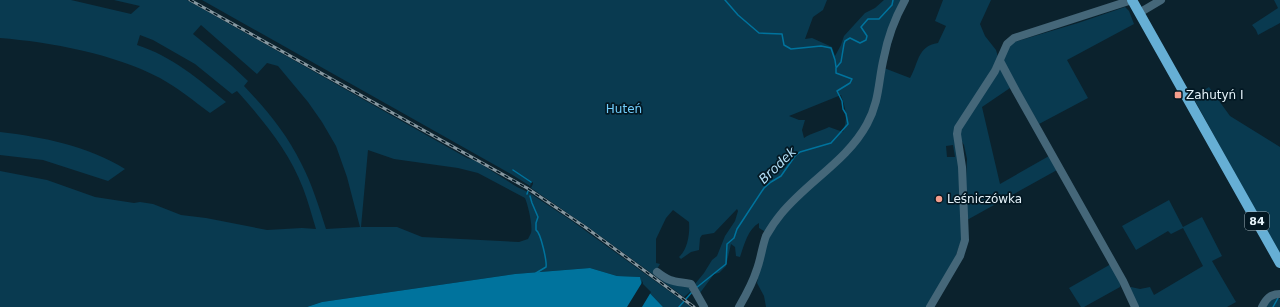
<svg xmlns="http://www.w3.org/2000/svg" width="1280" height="307" viewBox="0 0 1280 307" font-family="'DejaVu Sans',sans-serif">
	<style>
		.green { fill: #093a50; fill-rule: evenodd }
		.water { fill: #00739d }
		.pier { fill: #0b222d }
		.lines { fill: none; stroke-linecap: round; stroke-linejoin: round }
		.stream { stroke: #00739d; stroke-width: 1.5 }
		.minor { stroke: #456779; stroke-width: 8 }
		.major { stroke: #66afd5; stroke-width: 10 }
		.rail-casing { stroke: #8597a0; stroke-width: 3 }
		.rail { stroke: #031823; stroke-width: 1.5; stroke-dasharray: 4.5; stroke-linecap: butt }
		.poi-dot { fill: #f49d8c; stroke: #031823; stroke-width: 1.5 }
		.labels { text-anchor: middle; stroke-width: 3.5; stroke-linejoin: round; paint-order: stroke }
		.shield { fill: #031823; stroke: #a1b1ba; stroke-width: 1 }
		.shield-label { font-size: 11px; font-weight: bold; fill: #e5f3fa }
		.poi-label { font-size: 12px; fill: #e5f3fa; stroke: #031823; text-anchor: start }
		.park-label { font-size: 12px; fill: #72cefd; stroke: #031823 }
		.water-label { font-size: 13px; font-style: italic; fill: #b1dcf3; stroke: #031823 }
	</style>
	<rect width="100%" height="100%" fill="#0b222d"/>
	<path class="green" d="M0,0h71l60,14 9,-8 -26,-6h73l280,158 9,3 41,26 11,5 44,29 119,86h-28l-21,-22 -2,-8 -23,-1 -27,-8 -75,6 -193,28 -15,5h-307v-136l47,9 48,17 39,6 6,-1 13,2 28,11 25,3 61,12 35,-2 14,1c-4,-13 -8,-28 -13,-41 -14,-37 -40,-68 -66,-97l-5,3 -37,-30 -42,-24 -13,-5 -3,10c34,11 62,34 89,57l-16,11c-16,-12 -32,-25 -50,-35 -45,-24 -110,-36 -160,-40zM201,25l56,49 10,-11 11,3 30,36 14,20 14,24 11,31 13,50 -34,2c-7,-22 -14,-45 -25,-66 -14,-29 -35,-54 -57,-77l4,-5 -16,-15 -39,-32zM368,150l26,9 64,9 20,5 47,25c3,7 8,28 6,35 -1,2 -2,4 -3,6l-9,3 -97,-5 -25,-10h-36z
		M202,0h625l-4,10 -10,7 -8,22 7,-1 20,9 3,9 6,-11 3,-9 21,-23 10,-5 9,-8h20l-25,84 -17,47 -48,52 23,-17 23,-25 15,-26 9,-47 26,10c9,-15 7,-32 28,-35l8,-17 -11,-5 8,-21h48l-11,24 5,12 11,14 2,7 -8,16 -33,55 6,107 -8,23 -29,49h-160l-2,-11 -7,-13 11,-53 -4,1 -5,-3v-5c-11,6 -15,22 -19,34l-4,-1 -1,-9 -4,-3 -5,22 -7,7 -5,1 -14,19 -5,-9 9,-11 8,-13 5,-4 8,-20 10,-15 3,-10 -1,-2 -23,24 -12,2 -2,3 -1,12 -8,2 -10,7 -2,-2c9,-8 11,-24 10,-35l-16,-12 -7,8 -10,21v24l4,1 -3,5 -3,1 36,15 2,5 -8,7 -96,-70 -57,-39 2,-4v-2l-2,1 -1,3 -19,-12zM841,95c5,15 7,22 2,37l-14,-5c-8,4 -18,6 -25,11l-2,-8 3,-10h-6l-10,-4zM953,145l2,12h-8l-1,-11z
		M1274,0h6v23l-22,12 -2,-5 -4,-5 26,-17z
		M1125,7l4,4 5,13 -67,36 21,38 -49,26 -29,-50 -7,-13 5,-14 6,-5 64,-19z
		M1000,69l2,1 8,18 -28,19 18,77 49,-28 8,14 -90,50 -1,-40 1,-21 -3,-14 -5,-8v-6z
		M1209,87l21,29 50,31v109l-87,-159z
		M0,132c43,5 88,14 125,37l-17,12 -65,-21 -43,-5z
		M1169,200l14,27 19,-10 20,39 -10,5 24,41 -9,5h-90l-8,-19 2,-1 9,2 10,-2 4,8 49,-29 -20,-38 -12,6 -3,-3 -32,19 -14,-24z
		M1111,264l10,17 -1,6 -36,20h-3l-12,-19z
		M1270,298l10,1v8h-14z"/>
	<path class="water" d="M590,268l27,8 23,1 2,8 21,22h-356l15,-5 193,-28z"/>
	<path class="pier" d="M643,281v3l8,8 -9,15h-15z"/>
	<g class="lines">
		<path class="stream" d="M725,0l13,15 21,18 23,1 2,11 7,4 30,-3 10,2 4,12 1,7
			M513,170l18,12
			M527,194l1,-3
			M530,196l2,7 6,14 -2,6v7c5,3 11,32 10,37l-10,6
			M696,288l30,-24 1,-20 7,-6 3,-9 27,-41 7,-6 10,-6 14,-20 5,-4 31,-9 17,-19 -2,-10 -3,-5 -1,-8 -5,-10 13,-8 2,-4 -16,-6v-5l5,-6 3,-18 1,-3 5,-3 10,5 6,-3 1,-4 -6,-9 7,-8h11l13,-14 1,-5
			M679,307l13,-15
			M1273,307l5,-9"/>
		<path class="minor" d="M1139,13l22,-13
			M1000,61l16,30 107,190 12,26
			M657,272c14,11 18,9 34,12l13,23
			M739,307c7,-12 14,-25 18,-38 4,-11 5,-22 9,-33 4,-7 10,-16 15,-22 27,-33 66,-53 86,-90 13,-24 11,-43 17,-67 4,-21 11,-39 21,-57
			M930,307l30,-51 5,-16 -3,-73 -5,-33 1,-6 37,-57 12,-27 7,-6 118,-38
			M1262,307c4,-8 8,-13 18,-13"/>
		<path class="major" d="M1132,0l148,263"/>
		<defs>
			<path id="rail" d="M190,0l337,188 58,39 109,80"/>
		</defs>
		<use href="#rail" class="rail-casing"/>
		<use href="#rail" class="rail"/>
	</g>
	<g class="poi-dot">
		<rect x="1174" y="91" width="8" height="8" rx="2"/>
		<circle cx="939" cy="199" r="4"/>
	</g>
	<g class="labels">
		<rect class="shield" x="1245" y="212" width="24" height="18" rx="3"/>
		<g class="shield-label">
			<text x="1257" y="225">84</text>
		</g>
		<g class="poi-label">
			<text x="1186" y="99">Zahutyń I</text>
			<text x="947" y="203">Leśniczówka</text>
		</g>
		<g class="park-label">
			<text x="624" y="113">Huteń</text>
		</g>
		<g class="water-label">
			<text transform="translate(777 165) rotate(-44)" y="5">Brodek</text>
		</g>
	</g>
</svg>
